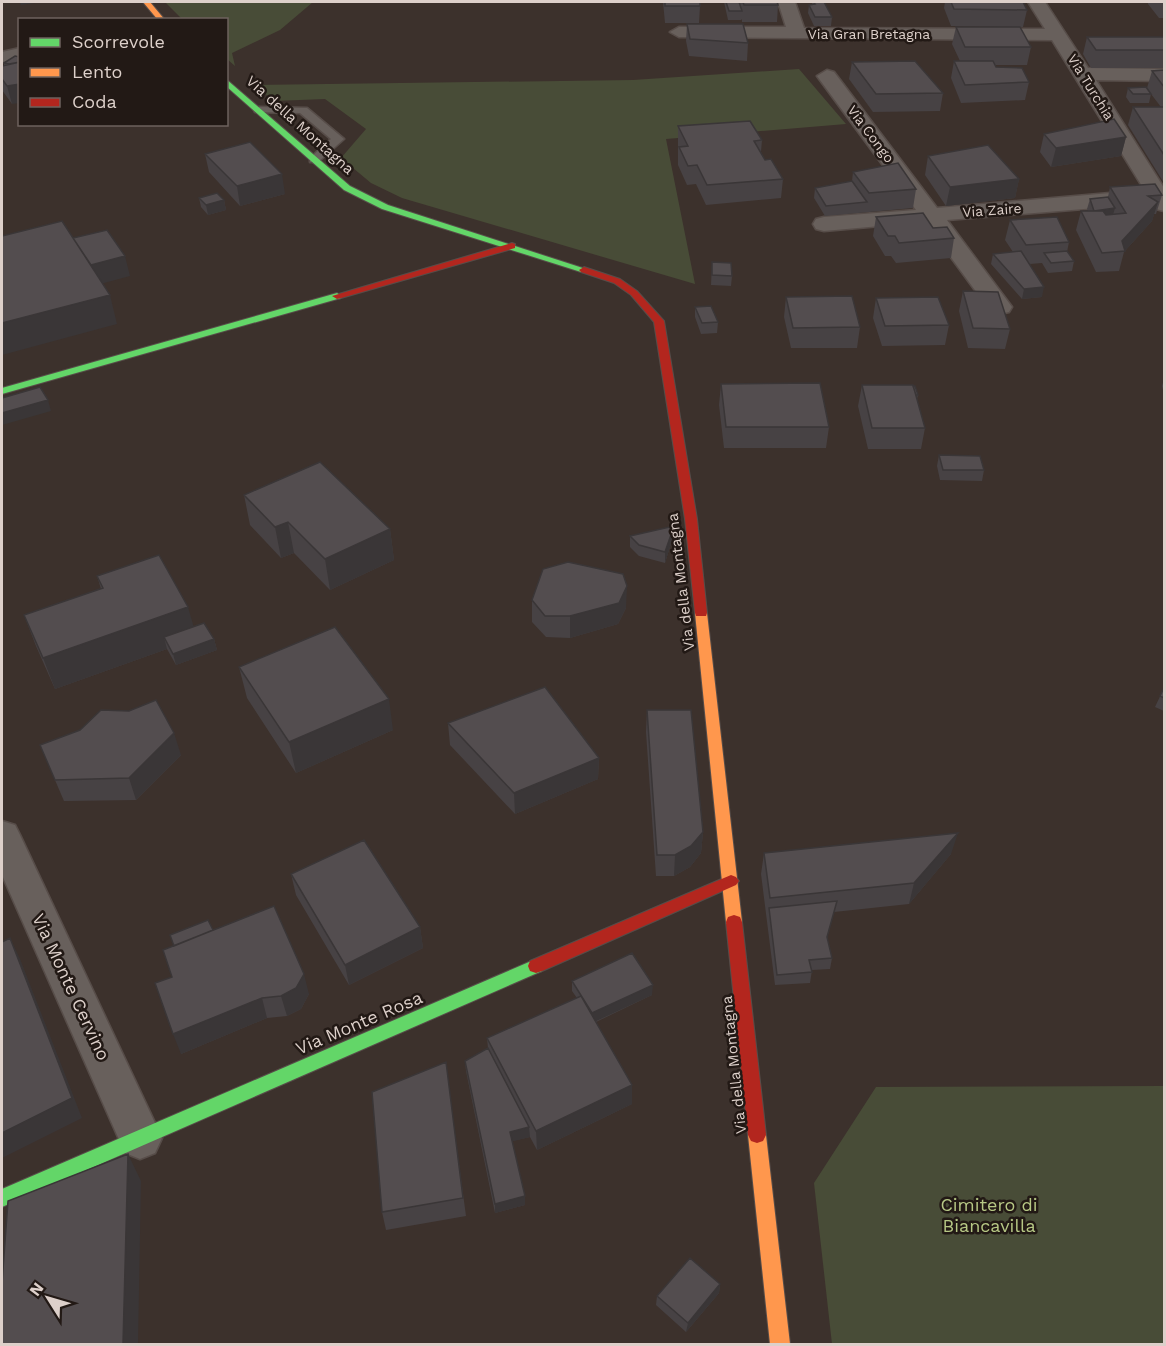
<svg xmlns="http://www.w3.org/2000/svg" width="1166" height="1346" viewBox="0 0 1166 1346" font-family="'Work Sans',sans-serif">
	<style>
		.green { fill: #484c37 }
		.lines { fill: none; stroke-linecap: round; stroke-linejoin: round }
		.lane-casing { stroke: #574d49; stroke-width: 3 }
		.street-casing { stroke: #574d49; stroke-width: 3 }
		.fast-casing { stroke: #574d49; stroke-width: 2 }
		.slow-casing { stroke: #574d49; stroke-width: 2 }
		.jam-casing { stroke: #574d49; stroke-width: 2 }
		.lane { fill: #68605c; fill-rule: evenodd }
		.street { fill: #68605c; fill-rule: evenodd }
		.fast { fill: #63d668; fill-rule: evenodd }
		.slow { fill: #ff974d; fill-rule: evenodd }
		.jam { fill: #b3261e; fill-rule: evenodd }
		.wall { fill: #474244 }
		.shaded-wall { fill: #3a3637 }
		.building { fill: #534d4f; stroke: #3a3637; stroke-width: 1.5 }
		.labels { text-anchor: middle; stroke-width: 5; stroke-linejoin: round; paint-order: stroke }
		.far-street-label { font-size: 14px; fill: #ddd0ca; stroke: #221915 }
		.street-label { font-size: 15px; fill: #ddd0ca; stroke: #221915 }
		.near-street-label { font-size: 18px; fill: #ddd0ca; stroke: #221915 }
		.near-park-label { font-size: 18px; fill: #b7c885; stroke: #221915 }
	</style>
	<rect width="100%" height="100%" fill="#3c312c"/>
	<path class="green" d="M165,2h148l-33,28 -48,23 3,13 -8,-7 -1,-39 -44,-1z
		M799,69l47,55 -180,15 29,145 -293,-86 -31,-15 -30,-25 25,-29 -41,-30 -51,2 -20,-16 379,-5z
		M1164,1086v258h-332l-18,-161 62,-96z"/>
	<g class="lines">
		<defs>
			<path id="lane" d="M259,107l48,1 37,31 -26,23h-8v-4l21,-19 -31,-26 -45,-1 -1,-2z"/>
			<path id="street" d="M778,2h17l9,26 241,1 -17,-27h17l43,66 76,1v12l-68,-1 68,108v23l-8,-2 -3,-5 -101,-164 -373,-3 -9,-5 9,-5h107z
				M20,48v11l-18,3v-10z
				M827,70l7,2 103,136 196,-17 8,2 3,5 -3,5 -8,2 -186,15 65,87 -3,5 -9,2 -9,-2 -66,-90 -101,9 -8,-2 -3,-5 3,-5 8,-2 92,-7 -99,-134z
				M2,821l13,4 5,10 135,288 7,15 -7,15 -15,6 -15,-6 -123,-278z"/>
			<path id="fast" d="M226,79l124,107 38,19 201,65 -8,2 -199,-63 -38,-19 -118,-104z
				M337,293l5,3 -1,2 -339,96v-6z
				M536,959l6,2 2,5 -2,5 -540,236v-18z"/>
			<path id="slow" d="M143,2h7l15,18h-7z
				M701,609l6,4 35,309 -2,5 -6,2 -6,-2 -2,-5 -31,-309z
				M757,1127l6,2 3,6 24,209h-20l-22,-209 3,-6z"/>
			<path id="jam" d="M512,243l3,1v4l-174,50 -4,1 -5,-3z
				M584,267l36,12 17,12 27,30 33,198 10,94 -1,3h-10l-1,-3 -10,-94 -31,-197 -23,-27 -17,-12 -33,-11 -2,-2z
				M731,875l5,2 3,4 -3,4 -194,86 -6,2 -6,-2 -2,-5 2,-5z
				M734,915l6,2 2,5 24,213 -3,6 -6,2 -6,-2 -3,-6 -22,-213 2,-5z"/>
		</defs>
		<use href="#lane" class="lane-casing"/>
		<use href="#street" class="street-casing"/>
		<use href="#fast" class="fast-casing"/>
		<use href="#slow" class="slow-casing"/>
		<use href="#jam" class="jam-casing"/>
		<use href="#lane" class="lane"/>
		<use href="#street" class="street"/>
		<use href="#fast" class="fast"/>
		<use href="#slow" class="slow"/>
		<use href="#jam" class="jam"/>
	</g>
	<path class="wall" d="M663,2l37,4 -1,17h-34z
		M724,2h53l1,3 -1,17h-35v-3l-1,1h-13z
		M813,2h11l8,15 -1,9h-17l-6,-13 1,-8 3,-1z
		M945,2h78l4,8 -4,17 -72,-1 -7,-18z
		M1148,2h16v16h-5l-11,-14z
		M687,24l61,19 -1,18 -58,-5 -3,-15z
		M956,27l75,20 -4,18h-32l1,2 33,15 -4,18 -64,3 -10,-25 3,-17h6l-8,-17z
		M1087,37h77v31h-73l-8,-14z
		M20,57l-8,47 -10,-14v-24l2,-1v-2z
		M852,62l91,31 -3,18 -67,1 -24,-33z
		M1164,70v113l-36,-58 5,-18h28l-10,-13 -2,9h-19l-4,-6 2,-9h19l5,-17z
		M678,126l84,14 -1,12 4,8 18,19 -2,19 -75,7 -10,-21 -9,1 -9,-20z
		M1044,134l82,3 -5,19 -70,11 -11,-15z
		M205,154l80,40 -45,12 -31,-34z
		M928,156l91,23 -4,19 -69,8 -21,-31z
		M853,172l63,17 -3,19 -88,8 -11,-18 1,-10 37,-7z
		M1110,187l52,8 -6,19h-2l-2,7 -28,31 -5,19 -23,1 -20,-42 5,-19h7l-1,-2 3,-10 18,-2z
		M199,198l25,2 2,10 -18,5 -7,-8z
		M876,217l57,11 21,10 -3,20 -55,5 -5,-7h-6l-12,-20z
		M1010,220l59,22 -2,10 7,9 -2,10 -24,2 -6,-10 -12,1 12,33 -20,2 -31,-35 2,-10 20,-2 -8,-12z
		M712,262l20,14 -1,10 -20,-1z
		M963,291l47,38 -5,20 -37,-1 -9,-37z
		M786,297l74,30 -3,21h-66l-7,-31z
		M876,298l73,27 -4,20 -63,1 -9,-28z
		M695,307l23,15 -1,11 -16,1 -6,-17z
		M1164,379v15l-2,-8z
		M721,384l108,43 -3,21h-102l-5,-43z
		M862,385l56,10 -1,4 8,29 -4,21h-53l-10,-43z
		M939,455l45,15 -2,11 -42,-1 -3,-14z
		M244,495l146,34 4,31 -64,30 -36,-37 -13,5 -31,-33z
		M674,526l-1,11 -8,26 -26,-7 -9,-9v-11z
		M97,576l97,51 20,12 3,11 -41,15 -9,-16 -112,40 -19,-43 -12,-31 77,-26z
		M532,600l94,8 -8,16 -48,14 -24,-1 -14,-15z
		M239,667l154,63 -97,43 -49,-75z
		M1164,688v23l-9,-4z
		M647,710l56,122 -2,21 -11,14 -16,9h-18l-10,-144z
		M448,723l151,35 -1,21 -83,35 -65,-69z
		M40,745l141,10 -45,45 -72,1z
		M764,853l187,1 -42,50 -75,8 -7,26 5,20 -2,11 -18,1 -2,13 -35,2 -14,-111z
		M291,874l129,53 3,21 -74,37 -53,-90z
		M213,930l96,64 -8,15 -14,7 -20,2 -86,36 -9,-77z
		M572,981l80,14 -56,27 36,82 -95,46 -7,-13 -18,4 13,55v9l-30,8 -29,-142 -1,-10 23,-13 -1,-10 90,-40 -5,-7z
		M448,1082l18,134 -80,14 -4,-18z
		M720,1284l-1,9 -33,39 -30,-27 1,-9z"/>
	<path class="shaded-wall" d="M20,2h21l-20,3z
		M20,84v19l-8,1 -5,-18z
		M1126,137l-5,19 -70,11 5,-19z
		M282,174l3,20 -45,12 -3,-20z
		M1019,179l-4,19 -69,8 4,-19z
		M224,200l2,10 -18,5 -2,-10z
		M1158,202l-6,19 -28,31 -2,-11z
		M1115,208l-3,10 -18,-6z
		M125,256l5,20 -37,10 -6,-20z
		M1044,287l-2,10 -20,2 2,-10z
		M110,295l7,29 -115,31v-32z
		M48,400l3,11 -49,14v-12z
		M288,522l6,31 -13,5 -6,-31z
		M674,526l-1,11 -8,26v-11z
		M390,529l4,31 -64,30 -5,-31z
		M627,586l-1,22 -8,16 -48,14v-22z
		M188,607l9,31 -33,-1 3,12 -112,40 -12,-31z
		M214,639l3,11 -41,15 -3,-11z
		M389,699l4,31 -97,43 -7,-31z
		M174,733l7,22 -45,45 -7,-22z
		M599,758l-1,21 -83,35 -1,-21z
		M703,832l-2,21 -11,14 -16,9 1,-21z
		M958,833l-7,21 -42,50 5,-21z
		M420,927l3,21 -74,37 -4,-20z
		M10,938l10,21 62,159 -80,40v-25z
		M304,974l5,20 -8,15 -14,7 -6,-20z
		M653,985l-1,10 -60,28v-10z
		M262,998l5,20 -86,36 -8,-20z
		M632,1085v19l-95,46 -1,-19z
		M529,1127l1,10 -20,5v-10z
		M128,1154l13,27 -3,163h-15z
		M525,1196v9l-30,8v-9z
		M720,1284l-1,9 -33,39 2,-9z"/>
	<path class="building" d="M665,2h35v4h-35z
		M726,2h13l3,9h-13z
		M743,2h34l1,3h-34z
		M813,2h11l8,15h-17l-6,-12 6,-1z
		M951,2h72l4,8 -73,-1z
		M687,24h56l5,19 -58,-4z
		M956,27h64l11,20h-66z
		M1087,37h77v13h-68z
		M15,56l5,1v5l-11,2 -5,-1z
		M915,61l28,32 -67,1 -24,-32z
		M954,61h39l3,6 26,1 7,14 -64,3z
		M20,62v22l-13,2 -5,-7v-13z
		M1164,70v17l-12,-16z
		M1146,87l5,7h-18l-5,-6z
		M1133,107h31v48z
		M1114,119l12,18 -70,11 -12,-14z
		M750,121l12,19 -8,1 11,19 6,-1 12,20 -76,6 -10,-20 -9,1 -9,-19 9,-1 -10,-20z
		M250,142l32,32 -45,12 -32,-32z
		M988,145l31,34 -69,8 -22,-31z
		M898,163l18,26 -47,4 -16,-21z
		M852,181l15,21 -41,4 -11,-18z
		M1155,184l7,11 -14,1 10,6 -36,39 3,10 -23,2 -21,-42h22l3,4 20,-2 -16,-26z
		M217,193l7,7 -18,5 -7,-7z
		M1108,197l7,11 -21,3 -4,-12z
		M923,213l10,15 14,-1 7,11 -55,5 -4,-7h-7l-12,-19z
		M1057,217l12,25 -43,3 -16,-25z
		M62,221l48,74 -108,28v-87z
		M107,230l18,26 -34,9 -18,-27z
		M1021,251l23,36 -20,2 -31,-35z
		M1067,251l7,10 -23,2 -7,-10z
		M712,262l19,1 1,13 -20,-1z
		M963,291l35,1 12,37 -37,-1z
		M852,296l8,31 -67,1 -7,-31z
		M938,297l11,28 -64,1 -9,-28z
		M711,306l7,16 -16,1 -7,-16z
		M820,383l9,44h-103l-5,-43z
		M862,385h51l12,43h-53z
		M913,386h2l3,9h-2z
		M40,387l8,13 -46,13v-15z
		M939,455l41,1 4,14h-41z
		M320,462l70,67 -65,30 -37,-37 -13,5 -31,-32z
		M674,526l-9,26 -26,-7 -9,-9z
		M159,555l29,52 -145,51 -19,-43 79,-27 -6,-12z
		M568,562l55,12 4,12 -8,17 -49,13h-25l-13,-16 11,-31z
		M204,623l10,16 -41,15 -9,-17z
		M335,627l54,72 -100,43 -50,-75z
		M545,687l54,71 -85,35 -66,-70z
		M1164,688v10l-4,-2z
		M156,700l18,33 -45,45 -74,2 -15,-35 40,-15 21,-20 28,1z
		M647,710h44l12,122 -12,14 -16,9h-18z
		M958,833l-44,50 -144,15 -6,-45z
		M364,840l56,87 -75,38 -54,-91z
		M837,901l-10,36 5,21 -23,2 3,12 -35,3 -8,-67z
		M274,906l30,68 -8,14 -15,8 -19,2 -89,36 -18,-51 17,-6 -9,-27z
		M208,920l5,10 -39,16 -4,-11z
		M10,938l62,160 -70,35v-191z
		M632,953l21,32 -61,28 -20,-32z
		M581,996l51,89 -96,46 -49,-93z
		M488,1048l41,79 -19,5 15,64 -30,8 -30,-143z
		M446,1062l17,136 -81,14 -10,-120z
		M128,1154l-5,190h-121v-61l6,-82z
		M690,1258l30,26 -32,39 -31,-27z"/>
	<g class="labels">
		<g class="far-street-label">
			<text x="869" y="39">Via Gran Bretagna</text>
			<text transform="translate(1091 87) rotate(58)" y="5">Via Turchia</text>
			<text transform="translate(871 134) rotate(53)" y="5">Via Congo</text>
			<text transform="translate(992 210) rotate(-4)" y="5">Via Zaire</text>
		</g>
		<g class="street-label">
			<text transform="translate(300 125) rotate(42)" y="5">Via della Montagna</text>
			<text transform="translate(681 582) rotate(-97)" y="5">Via della Montagna</text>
			<text transform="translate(734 1065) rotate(-96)" y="5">Via della Montagna</text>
		</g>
		<g class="near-street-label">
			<text transform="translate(71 987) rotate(65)" y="6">Via Monte Cervino</text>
			<text transform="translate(359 1023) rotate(-23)" y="6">Via Monte Rosa</text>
		</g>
		<g class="near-park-label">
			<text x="989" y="1211">Cimitero di<tspan x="989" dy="21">Biancavilla</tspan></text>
		</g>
	</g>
	<rect width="1166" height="1346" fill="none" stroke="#ddd0ca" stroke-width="6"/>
	<rect x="18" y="18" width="210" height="108" fill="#221915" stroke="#6d625d" stroke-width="1.5"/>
	<rect x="30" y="38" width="30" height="9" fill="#63d668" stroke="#6d625d" stroke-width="1.5"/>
	<text x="72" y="48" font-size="18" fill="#ddd0ca">Scorrevole</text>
	<rect x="30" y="68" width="30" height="9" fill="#ff974d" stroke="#6d625d" stroke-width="1.5"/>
	<text x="72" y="78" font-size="18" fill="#ddd0ca">Lento</text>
	<rect x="30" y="98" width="30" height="9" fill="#b3261e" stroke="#6d625d" stroke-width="1.5"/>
	<text x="72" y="108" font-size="18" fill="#ddd0ca">Coda</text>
	<g transform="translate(48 1298) rotate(307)" stroke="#221915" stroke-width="4.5" paint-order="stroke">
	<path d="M0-4.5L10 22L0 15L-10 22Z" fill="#ddd0ca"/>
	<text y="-9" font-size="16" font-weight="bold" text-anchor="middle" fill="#ddd0ca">N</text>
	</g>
</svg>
